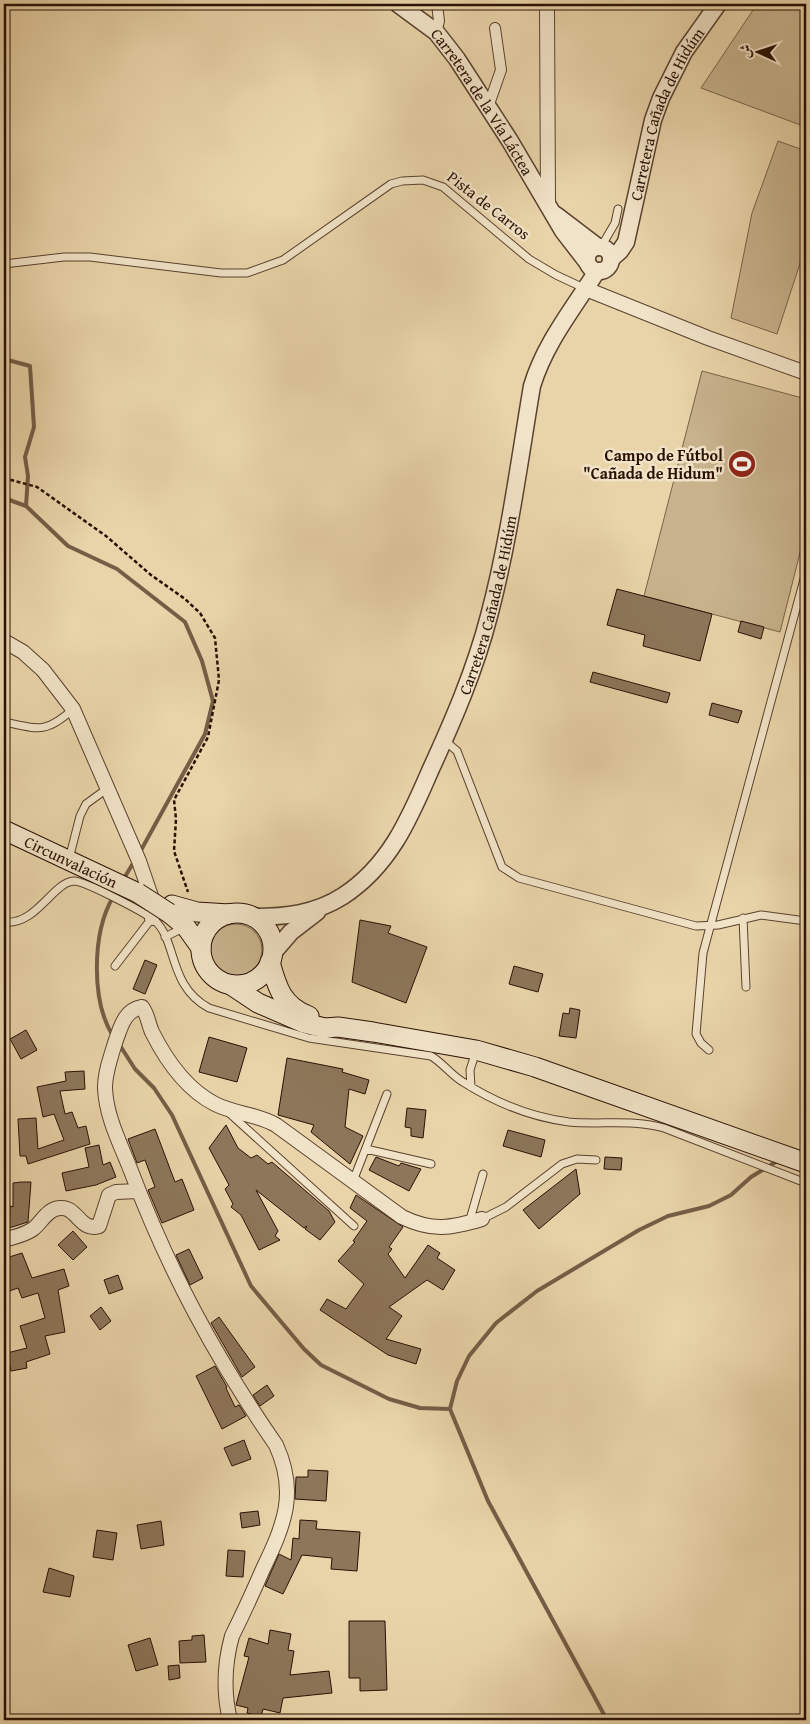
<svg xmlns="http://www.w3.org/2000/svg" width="810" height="1724" viewBox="0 0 810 1724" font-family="'Gentium Book Plus',Amiri,serif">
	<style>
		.green { fill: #c8b38d; stroke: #786249 }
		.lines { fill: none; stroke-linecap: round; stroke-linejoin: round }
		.stream { stroke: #755d46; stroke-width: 4 }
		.building { fill: #8d765a; stroke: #291005 }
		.service-casing { stroke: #59412e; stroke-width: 9 }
		.pedestrian-casing { stroke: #59412e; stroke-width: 12 }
		.minor-casing { stroke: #59412e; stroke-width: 16 }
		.tertiary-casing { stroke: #59412e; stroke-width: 19 }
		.secondary-casing { stroke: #291005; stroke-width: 21 }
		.path { stroke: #291005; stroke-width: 2.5; stroke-dasharray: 4 2.5; stroke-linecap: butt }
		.service { stroke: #f1e3c7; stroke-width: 7 }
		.pedestrian { stroke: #f1e3c7; stroke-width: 10 }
		.minor { stroke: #f1e3c7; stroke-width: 14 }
		.tertiary { stroke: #f1e3c7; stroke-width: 16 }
		.secondary { stroke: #f1e3c7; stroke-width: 19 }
		.secondary-bridge-casing { stroke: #291005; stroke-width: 21; stroke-linecap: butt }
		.secondary-bridge { stroke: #f1e3c7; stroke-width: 19 }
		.labels { text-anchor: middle; stroke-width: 5; stroke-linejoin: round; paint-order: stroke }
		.street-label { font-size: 16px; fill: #291005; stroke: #f1e3c7 }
		.poi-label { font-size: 16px; font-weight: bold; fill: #291005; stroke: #f1e3c7; text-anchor: end }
	</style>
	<rect width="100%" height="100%" fill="#e9d4a9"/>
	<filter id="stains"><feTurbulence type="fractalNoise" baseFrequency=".004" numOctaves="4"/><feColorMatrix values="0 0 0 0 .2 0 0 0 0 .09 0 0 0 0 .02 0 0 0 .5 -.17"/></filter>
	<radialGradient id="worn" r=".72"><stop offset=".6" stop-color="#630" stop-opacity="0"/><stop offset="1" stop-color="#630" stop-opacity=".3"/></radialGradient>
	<path class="green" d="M757,4h49v123l-105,-39z
		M778,141l28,10v94l-29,89 -46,-16 21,-105z
		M702,371l104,28v130l-26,103 -136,-36z
		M210 950a26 26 0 1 1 52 0a26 26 0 1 1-52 0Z"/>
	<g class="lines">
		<path class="stream" d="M4,359l26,7 4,61 -9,30 3,19 -2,30
			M4,498l22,8 42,40 49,23 68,53 17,39 11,40 -8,33 -65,118
			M123,880l12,-20
			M113,897c-21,36 -22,104 0,139
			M119,1044l16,25 19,19 18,27 79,171 53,63 17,16 68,34 31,9 30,1
			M607,1720l-119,-219 -38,-92 7,-28 12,-25 27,-33 41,-32 102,-61 29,-14 41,-10 22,-11 20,-18 28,-17"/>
	</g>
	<path class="building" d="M617,589l95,25 -12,47 -57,-15 2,-11 -38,-10z
		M741,621l23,6 -3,12 -23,-7z
		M593,672l77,21 -3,10 -77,-21z
		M712,703l30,8 -4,12 -29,-8z
		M360,920l31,6 -3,7 39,14 -21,56 -54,-21z
		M145,960l12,5 -12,29 -12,-5z
		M514,966l29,8 -5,18 -29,-8z
		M570,1008l10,2 -4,28 -17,-2 4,-23 6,1z
		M26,1030l11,20 -16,9 -11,-20z
		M209,1037l38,11 -10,34 -38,-10z
		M287,1058l56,11 -1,3 27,8 -4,14 -16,-5 -4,38 18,9 -13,28 -39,-32 3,-7 -36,-10z
		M84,1071l1,18 -25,2 5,23 7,-2 6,16 8,-2 4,18 -62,20 -2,-8h-6l-2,-37 18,-1 2,31 26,-9 -10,-26 -11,3 -6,-30 29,-6 -1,-9z
		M407,1108l19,2 -3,28 -12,-2v-8l-6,-1z
		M226,1125l12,23 13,10 6,-3 11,9 4,-2 57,49 6,11 -15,18 -15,-11 2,-3 -3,2 -48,-38 22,41 -3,5 5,4 -21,10 -18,-35 -10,-8 2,-3 -8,-15 4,-4 -20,-37z
		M155,1129l20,53 7,-3 12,31 -32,13 -14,-33 7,-3 -10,-27 -8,3 -9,-24z
		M508,1130l37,10 -4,17 -38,-11z
		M99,1145l4,20 7,-3 6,15 -20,8 -30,6 -4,-18 27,-6 -4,-19z
		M376,1157l23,9 2,-3 20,6 -12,22 -40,-21z
		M605,1157l17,1 -1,12 -17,-1z
		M576,1169l4,25 -41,35 -16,-19z
		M21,1182h10l-3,40 -19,6 1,-22 3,1v-24z
		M356,1195l47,32 -14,20 3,2 -4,5 17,24 23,-33 12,8 -3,5 18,12 -12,20 -16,-10 -38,27 13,9 -16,23 35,10 -5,15 -28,-9 -68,-45 7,-11 19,10 18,-25 -26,-23 17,-19 -2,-1 14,-20 -17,-13z
		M73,1231l14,16 -14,13 -15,-15z
		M189,1249l14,29 -13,7 -14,-30z
		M22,1253l10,25 32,-9 5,17 -11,4 7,42 -20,4 5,18 -24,8 1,6 -16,3 -4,-18 20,-5 -7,-22 25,-8 -7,-25 -16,5 -4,-10 -14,5 2,-35z
		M118,1275l5,14 -14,5 -5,-14z
		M101,1307l10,14 -11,9 -10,-14z
		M219,1317l36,50 -13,10 -31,-54z
		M215,1366l12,21 -1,1 9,19 4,-2 7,11 -24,13 -26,-53z
		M267,1385l7,11 -14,10 -7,-11z
		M244,1440l7,19 -19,7 -8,-18z
		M308,1470l20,1 -2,30 -31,-2 1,-22h12z
		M258,1511l2,14 -18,3 -2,-15z
		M300,1520l17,1 -1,8 44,3 -3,39 -26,-2 1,-11 -30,-3 -19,39 -18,-8 14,-32 12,6 2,-22 6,1z
		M161,1521l3,24 -23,4 -4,-24z
		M97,1530l20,3 -4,27 -20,-3z
		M228,1550l17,1 -2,26 -17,-1z
		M49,1568l25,8 -4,21 -27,-5z
		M349,1621h36l2,69 -27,1v-13h-11z
		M270,1630l21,4 -3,16 6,1 -4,24 39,-4 3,22 -49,5 -3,15 -17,-4 -2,8 -14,-4 1,-5 -12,-3 13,-48 -5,-1 5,-18 19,6z
		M204,1635l2,27 -26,1 -1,-22 13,-1v-4z
		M150,1638l8,27 -22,6 -8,-26z
		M179,1665l1,13 -11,2 -1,-14z"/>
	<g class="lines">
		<defs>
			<path id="service" d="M601,247l14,-24 3,-14
				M4,264l60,-7h26l131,16h26l36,-13 108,-76 11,-3 21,-1 20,7 86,72 27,16 30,14
				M4,722c34,7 42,12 69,-13
				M444,740l13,11 45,116 17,11 177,48 22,-1 43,-10 45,6
				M69,859l11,-43 6,-12 22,-16
				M743,918l3,69
				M4,922c32,4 49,-40 70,-41 11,0 65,29 76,36 29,18 15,67 59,91l100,30 122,18c12,7 20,19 32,26 33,21 67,35 106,40 32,3 64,-3 95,6l142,55
				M165,937l20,-10
				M115,966l37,-48
				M709,1050l-8,-7 -5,-9 7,-81 103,-381
				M471,1087l-1,-17 6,-19
				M228,1112l126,114
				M366,1149l65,15
				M353,1181l34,-87
				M482,1219l24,-12 56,-43 15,-5 19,1
				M469,1223l14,-49"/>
			<path id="pedestrian" d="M436,32l3,-11 -2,-17
				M488,107l13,-37 -6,-42"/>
			<path id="minor" d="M547,4l1,201
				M586,289l122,49 98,35
				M4,641l19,11 20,18 30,39 66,152 14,41 1,9 -2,7
				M4,1240c9,-3 21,-5 29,-11 9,-7 14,-20 27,-21 17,-2 20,24 39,18l10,-31 7,-3 22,-1
				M230,1720c-7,-29 -6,-55 2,-84 11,-22 21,-44 31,-67 21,-44 35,-76 13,-124 -61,-88 -107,-174 -145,-274 -10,-26 -25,-54 -26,-83 0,-16 6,-32 11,-48 5,-14 9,-30 26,-33 6,8 6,16 10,25 14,28 34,57 63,72 20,10 42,10 61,21l126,92c31,15 49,11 80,2"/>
			<g id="tertiary">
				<path id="s1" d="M398,4l38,28 21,27 53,82 53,90 24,31"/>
				<path d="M556,215l42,32"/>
				<circle cx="599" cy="259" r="12"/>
				<path id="s2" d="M611,259l9,-8 6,-9 27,-122 8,-22 23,-46 34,-48"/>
				<path id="s3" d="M252,917c33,0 63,-3 91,-21 46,-30 66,-76 87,-125 23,-50 45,-101 59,-155 20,-75 30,-153 43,-230 13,-43 41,-77 65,-115"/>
				<path d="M272,954l19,-22 26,-20"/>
			</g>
			<g id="secondary">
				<path id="s4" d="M4,830l134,63"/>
				<path d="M172,905l25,7 32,2"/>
				<path d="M169,913l17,14 15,21"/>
				<circle cx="237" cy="949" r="36"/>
				<path d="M270,962c7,25 12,44 39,54"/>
				<path d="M231,985l27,18 46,20 21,5 13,-1 35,5 103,18 59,17 271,96"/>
			</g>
		</defs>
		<use href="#service" class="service-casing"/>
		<use href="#pedestrian" class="pedestrian-casing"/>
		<use href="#minor" class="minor-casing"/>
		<use href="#tertiary" class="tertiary-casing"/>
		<use href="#secondary" class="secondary-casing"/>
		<path class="path" d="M4,478l33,9 69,49 45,39 34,24 15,14 15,25 4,42 -11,57 -34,63 2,19 -2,32 14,41"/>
		<use href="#service" class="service"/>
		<use href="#pedestrian" class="pedestrian"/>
		<use href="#minor" class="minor"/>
		<use href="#tertiary" class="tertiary"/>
		<use href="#secondary" class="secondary"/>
		<defs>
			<path id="secondary-bridge" d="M138,893l31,20"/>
		</defs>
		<use href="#secondary-bridge" class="secondary-bridge-casing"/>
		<use href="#secondary-bridge" class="secondary-bridge"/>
	</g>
	<defs>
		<symbol id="stadium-disc" viewBox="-11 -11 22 22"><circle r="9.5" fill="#8f2418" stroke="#f1e3c7"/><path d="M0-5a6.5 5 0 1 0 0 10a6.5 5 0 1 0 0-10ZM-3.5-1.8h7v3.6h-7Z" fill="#fff"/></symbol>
	</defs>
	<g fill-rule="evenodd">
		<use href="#stadium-disc" x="726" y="448" width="32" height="32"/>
	</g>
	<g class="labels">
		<g class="street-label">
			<text dy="6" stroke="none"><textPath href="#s1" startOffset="131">Carretera de la Vía Láctea</textPath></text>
			<text dy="6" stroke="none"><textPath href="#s2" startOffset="158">Carretera Cañada de Hidúm</textPath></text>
			<text transform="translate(489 205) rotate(38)" y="6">Pista de Carros</text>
			<text dy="6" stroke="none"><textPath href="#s3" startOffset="426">Carretera Cañada de Hidúm</textPath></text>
			<text dy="6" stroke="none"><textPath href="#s4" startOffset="74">Circunvalación</textPath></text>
		</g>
		<g class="poi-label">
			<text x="723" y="461">Campo de Fútbol<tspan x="723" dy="18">"Cañada de Hidum"</tspan></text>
		</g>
	</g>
	<rect width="810" height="1724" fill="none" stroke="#e9d4a9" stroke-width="20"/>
	<rect x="5" y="5" width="800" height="1714" fill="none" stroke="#291005" stroke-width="2.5"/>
	<rect x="10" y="10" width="790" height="1704" fill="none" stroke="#291005"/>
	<g transform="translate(758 52) rotate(273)" stroke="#f1e3c7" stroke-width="4" paint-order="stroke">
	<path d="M0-4L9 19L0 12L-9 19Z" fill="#291005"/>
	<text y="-8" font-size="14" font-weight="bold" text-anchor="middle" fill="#291005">ش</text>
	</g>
	<rect width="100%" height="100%" filter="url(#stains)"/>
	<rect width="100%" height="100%" fill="url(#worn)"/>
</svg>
